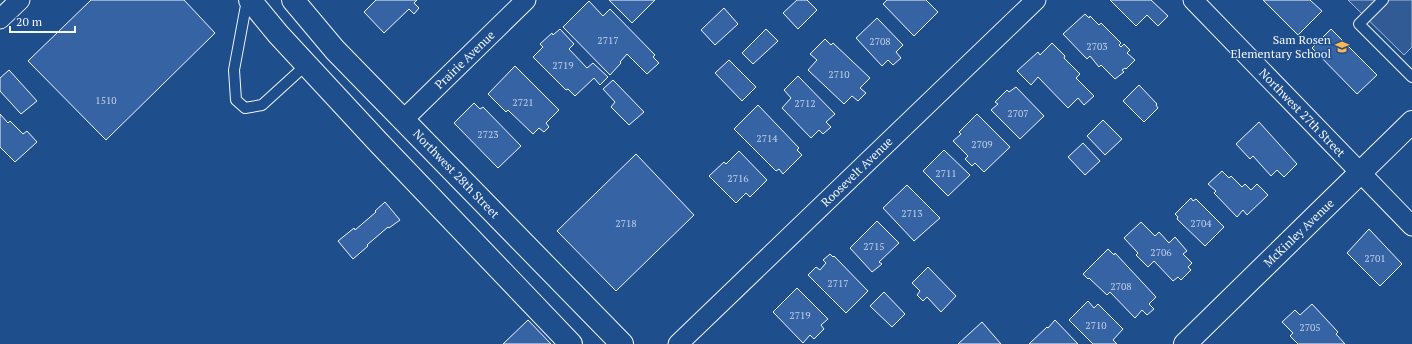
<svg xmlns="http://www.w3.org/2000/svg" width="1412" height="344" viewBox="0 0 1412 344" font-family="'PT Serif',serif">
	<style>
		.parking { fill: #305b95; stroke: #a8bbd7 }
		.building { fill: #3563a3; stroke: #f2f6ff }
		.lines { fill: none; stroke-linecap: round; stroke-linejoin: round }
		.service-casing { stroke: #f2f6ff; stroke-width: 12 }
		.minor-casing { stroke: #f2f6ff; stroke-width: 21 }
		.tertiary-casing { stroke: #f2f6ff; stroke-width: 24 }
		.primary-casing { stroke: #f2f6ff; stroke-width: 24 }
		.service { stroke: #1f4e8c; stroke-width: 10 }
		.minor { stroke: #1f4e8c; stroke-width: 19 }
		.tertiary { stroke: #1f4e8c; stroke-width: 22 }
		.primary { stroke: #1f4e8c; stroke-width: 22 }
		.labels { text-anchor: middle; stroke-width: 3; stroke-linejoin: round; paint-order: stroke }
		.number-label { font-size: 10px; fill: #c3d1e8 }
		.poi-label { font-size: 12px; fill: #f2f6ff; stroke: #1f4e8c; text-anchor: end }
		.street-label { font-size: 12px; fill: #f2f6ff; stroke: #1f4e8c }
	</style>
	<rect width="100%" height="100%" fill="#1f4e8c"/>
	<path class="parking" d="M1348,0h64v47l-8,8z"/>
	<path class="building" d="M91,0h93l31,33 -109,107 -78,-79z
		M376,0h41l-3,3 5,5 -5,6 -5,-5 -25,24 -20,-21z
		M609,0h46l-23,23z
		M797,0h10l10,10 -19,19 -15,-16z
		M887,0h39l12,12 -24,24 -31,-32z
		M1110,0h41l17,16 -10,10 -11,-11 -11,11z
		M1263,0h47l12,11 -24,24z
		M589,1l14,15 7,-7 45,46 -2,2 6,6 -12,11 -20,-20 -7,8 1,1 -11,12 -47,-48z
		M724,8l14,16 -23,21 -14,-15z
		M1085,14l4,4 1,-2 9,9 2,-2 20,20 -2,2 2,2 3,-3 6,6 -3,3 8,7 -9,9 -1,-1 -3,2 2,2 -9,7 -14,-14 -2,2 -9,-11 -3,3 -24,-25z
		M877,18l26,27 -7,7 5,6 -8,7 -5,-5 -6,6 -26,-28z
		M560,29l14,15 -5,5 18,19 6,-5 15,14 -8,8 -6,-7 -19,18 -7,-7 -2,1 -33,-33 10,-10 -3,-3 12,-11 1,2z
		M766,29l12,12 -25,23 -11,-11z
		M1331,29l46,46 -20,19 -45,-46z
		M825,39l6,6 2,-2 37,35 -10,10 6,5 -8,8 -6,-5 -8,8 -36,-34 9,-10 -7,-6z
		M1052,43l13,13 -1,2 16,16 -4,4 18,18 -10,9 -6,-7 -10,10 -30,-31 -7,8 -14,-14 21,-19 2,3z
		M729,60l27,27 -14,14 -27,-28z
		M515,66l44,44 -13,13 3,4 -5,5 -5,-4 -6,6 -25,-24 -2,2 -18,-18z
		M9,70l28,31 -16,13 -21,-23v-13z
		M798,76l37,38 -9,8 5,5 -8,7 -4,-4 -8,8 -29,-30 9,-10 -7,-8z
		M613,80l31,32 -15,13 -18,-18 4,-5 -12,-13z
		M1139,85l18,19 -1,1 2,3 -14,14 -21,-21z
		M1016,87l28,29 -24,23 -29,-29 7,-6 -3,-2 12,-12 2,2z
		M474,103l6,6 3,-2 38,39 -23,22 -44,-45z
		M758,105l41,43 -2,2 5,5 -19,19 -4,-5 -3,2 -42,-42z
		M0,114l8,9 2,-2 13,13 4,-3 10,11 -22,20 -15,-15z
		M977,114l33,33 -26,25 -9,-9 -3,3 -7,-7 3,-3 -15,-15 8,-7 -2,-2z
		M1103,120l19,19 -17,16 -18,-19z
		M1259,122l38,42 -13,13 -7,-7 -6,6 -18,-20 -3,3 -14,-15z
		M1083,143l17,18 -15,14 -17,-18z
		M944,150l26,25 -22,21 -25,-25z
		M739,151l28,29 -17,17 -4,-4 -10,10 -27,-27 15,-14 2,2z
		M636,154l58,61 -78,76 -59,-60z
		M1222,171l7,7 2,-2 11,11 3,-3 6,6 6,-6 11,11 -21,20 -4,-5 -6,7 -23,-24 2,-2 -8,-7z
		M907,185l33,33 -26,23 -31,-33z
		M1191,198l2,3 3,-2 28,28 -19,19 -28,-27 1,-2 -3,-3z
		M385,202l15,18 -11,8 -1,-1 -21,18 1,1 -15,13 -15,-18 16,-13 1,2 21,-18 -1,-1z
		M877,221l22,22 -20,19 3,2 -10,8 -22,-24z
		M1141,222l14,14 4,-4 10,11 6,-6 12,14 -4,3 9,9 -4,4 3,3 -10,10 -3,-3 -5,4 -19,-20 -6,6 -12,-12 2,-2 -14,-15z
		M1369,229l33,35 -22,22 -33,-33z
		M1108,249l6,6 1,-2 41,44 -7,7 5,5 -7,6 -5,-5 -7,8 -25,-26 -3,3 -18,-17 -1,1 -5,-5z
		M830,254l3,3 1,-1 34,35 -22,22 -38,-38 8,-8 4,3 6,-7 -3,-3z
		M928,267l28,29 -15,16 -14,-15 -4,4 -6,-6 3,-4 -8,-8z
		M797,288l31,31 -7,6 3,4 -10,10 -4,-4 -7,8 -30,-31z
		M884,292l21,22 -13,13 -22,-21z
		M1088,301l6,7 4,-4 25,25 -10,11 4,4h-24l-24,-24z
		M1312,304l26,28 -2,2 9,10h-47l-8,-8 3,-3 -11,-11 13,-12 5,5z
		M528,320l23,24h-48z
		M1055,320l23,24h-49l18,-17 1,1z
		M982,322l19,22h-43z"/>
	<g class="lines">
		<defs>
			<path id="service" d="M247,0l-13,70 2,30 9,8 17,-3 44,-40
				M1383,0l-24,24 53,53"/>
			<path id="minor" d="M1193,0l219,226
				M0,19l20,-19
				M403,120l123,-120
				M678,344l358,-344"/>
			<path id="tertiary" d="M1185,344l227,-222"/>
			<path id="primary" d="M250,0l28,34 101,109 192,201
				M293,0l42,50 287,294"/>
		</defs>
		<use href="#service" class="service-casing"/>
		<use href="#minor" class="minor-casing"/>
		<use href="#tertiary" class="tertiary-casing"/>
		<use href="#primary" class="primary-casing"/>
		<use href="#service" class="service"/>
		<use href="#minor" class="minor"/>
		<use href="#tertiary" class="tertiary"/>
		<use href="#primary" class="primary"/>
	</g>
	<defs>
		<symbol id="school-bare" viewBox="-9 -9 18 18"><path d="M0-5L7-2L0 1L-7-2ZM-4 1L0 2.5L4 1V4Q0 6-4 4Z" fill="#ffb74d" stroke="#1f4e8c" stroke-width="2.5" paint-order="stroke"/></symbol>
	</defs>
	<g fill-rule="evenodd">
		<use href="#school-bare" x="1332" y="37" width="20" height="20"/>
	</g>
	<g class="labels">
		<g class="number-label">
			<text x="608" y="44">2717</text>
			<text x="880" y="45">2708</text>
			<text x="1097" y="50">2703</text>
			<text x="563" y="69">2719</text>
			<text x="839" y="78">2710</text>
			<text x="106" y="104">1510</text>
			<text x="523" y="106">2721</text>
			<text x="805" y="107">2712</text>
			<text x="1018" y="117">2707</text>
			<text x="488" y="138">2723</text>
			<text x="767" y="142">2714</text>
			<text x="982" y="148">2709</text>
			<text x="946" y="177">2711</text>
			<text x="738" y="182">2716</text>
			<text x="912" y="217">2713</text>
			<text x="626" y="227">2718</text>
			<text x="1201" y="227">2704</text>
			<text x="874" y="250">2715</text>
			<text x="1161" y="256">2706</text>
			<text x="1375" y="262">2701</text>
			<text x="838" y="287">2717</text>
			<text x="1121" y="290">2708</text>
			<text x="800" y="319">2719</text>
			<text x="1096" y="329">2710</text>
			<text x="1310" y="331">2705</text>
		</g>
		<g class="poi-label">
			<text x="1331" y="44">Sam Rosen<tspan x="1331" dy="14">Elementary School</tspan></text>
		</g>
		<g class="street-label">
			<text transform="translate(465 60) rotate(-44)" y="4">Prairie Avenue</text>
			<text transform="translate(1302 113) rotate(46)" y="4">Northwest 27th Street</text>
			<text transform="translate(857 172) rotate(-44)" y="4">Roosevelt Avenue</text>
			<text transform="translate(456 174) rotate(46)" y="4">Northwest 28th Street</text>
			<text transform="translate(1299 233) rotate(-44)" y="4">McKinley Avenue</text>
		</g>
	</g>
	<path d="M10 26v6h65v-6" fill="none" stroke="#f2f6ff" stroke-width="2"/>
	<text x="16" y="26" font-size="12" fill="#f2f6ff" stroke="#1f4e8c" stroke-width="3" paint-order="stroke">20 m</text>
</svg>
